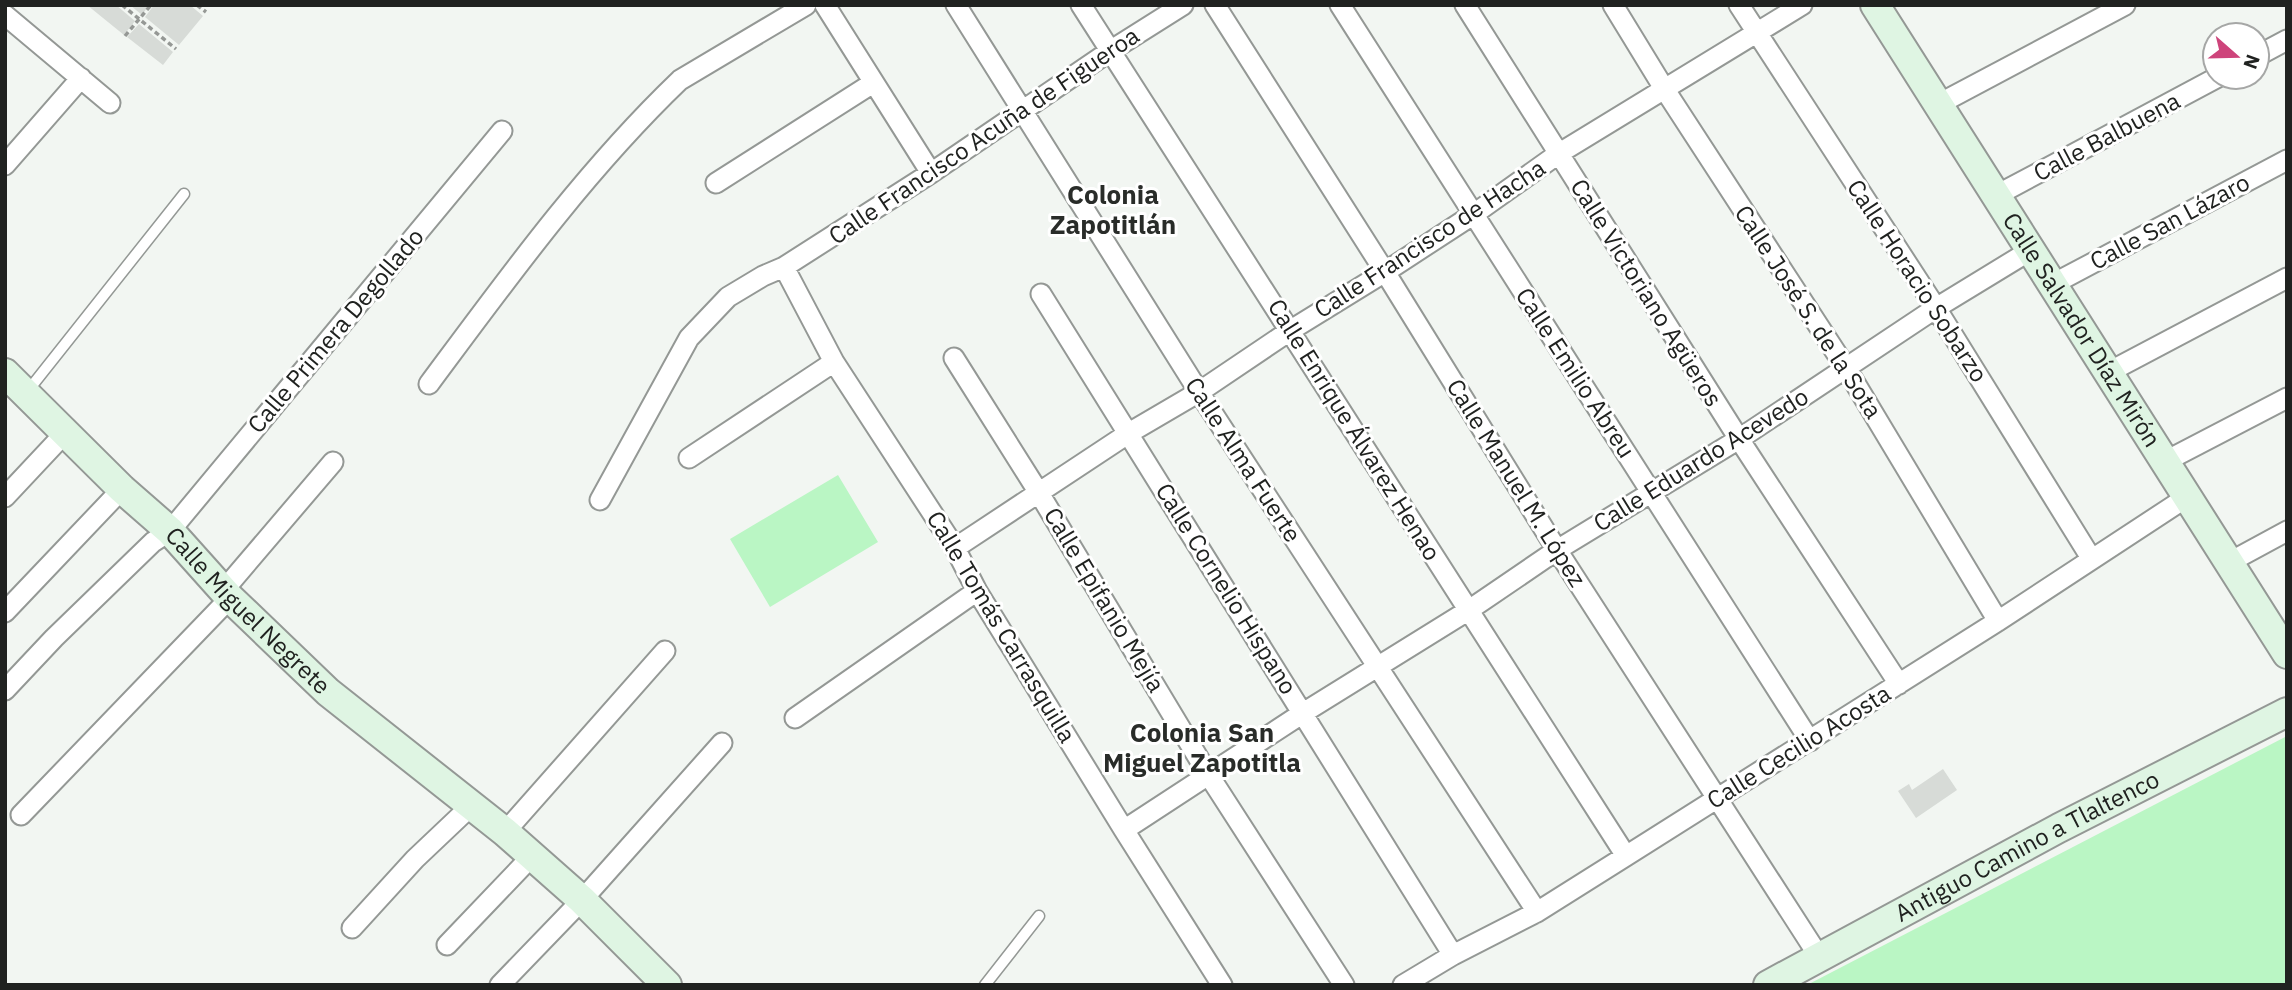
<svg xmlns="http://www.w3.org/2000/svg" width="2292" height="990" viewBox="0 0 2292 990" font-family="'IBM Plex Sans',sans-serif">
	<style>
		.green { fill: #baf6c4 }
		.building { fill: #d7dbd7 }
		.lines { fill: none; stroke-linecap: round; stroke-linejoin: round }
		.lane-casing { stroke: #949895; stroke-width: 13 }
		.street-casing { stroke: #949895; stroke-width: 23 }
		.secondary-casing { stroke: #949895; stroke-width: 32 }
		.path { stroke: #959895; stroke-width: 3.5; stroke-dasharray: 5 3.5; stroke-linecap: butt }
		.lane { stroke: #fff; stroke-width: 10 }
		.street { stroke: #fff; stroke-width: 19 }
		.secondary { stroke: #dff5e3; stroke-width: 28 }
		.labels { text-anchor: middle; stroke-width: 6; stroke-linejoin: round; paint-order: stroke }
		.street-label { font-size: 24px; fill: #202220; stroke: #fff }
		.neighbourhood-label { font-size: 26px; font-weight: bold; fill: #292c29; stroke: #fff }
	</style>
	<rect width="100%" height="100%" fill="#f2f6f2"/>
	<path class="green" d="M838,475l40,67 -108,65 -40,-68z
		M2287,736v249h-480z"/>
	<path class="building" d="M87,5h29l19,16 -11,14z
		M130,5h19l-7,10z
		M154,5h36l13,11 -24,29 -34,-28z
		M139,24l34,28 -10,13 -36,-28z
		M1943,769l14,21 -41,28 -18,-27 11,-7 3,6z"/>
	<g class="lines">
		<defs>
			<path id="lane" d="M27,392l157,-198
				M985,985l54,-69"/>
			<path id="street" d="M825,5l106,168
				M956,5l243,387 338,520
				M1081,5l545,851
				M1215,5l170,267 172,278 263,408
				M1340,5l470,736
				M1465,5l274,434 160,245
				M1613,5l52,85 181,278 152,253
				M1739,5l197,303 155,250
				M5,15l105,88
				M2257,56l30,-16
				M1937,105l188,-100
				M5,165l76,-87
				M716,183l157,-100
				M1995,196l223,-119
				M784,267l50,95 121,186 22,43 147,239 98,155
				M2053,284l234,-124
				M1041,294l412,661
				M954,358l85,135 169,281 136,211
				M2109,372l178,-94
				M429,384c78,-105 156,-213 251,-304l126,-75
				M689,458l145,-96
				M2164,462l123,-64
				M5,497l60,-64
				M600,500l89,-162 39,-41 35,-21 21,-9 147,-94 179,-122 73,-46
				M955,548l174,-115 70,-41 92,-62 94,-58 89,-58 84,-60 244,-149
				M2228,563l59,-32
				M223,591l110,-129
				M5,612l117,-123
				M5,690l49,-52 99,-96 17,-11 332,-400
				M795,718l182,-127
				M21,815l209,-217
				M1124,830l179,-117 166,-103 88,-60 182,-111 197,-131 95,-58
				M505,832l160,-181
				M352,928l63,-69 57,-54
				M447,945l85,-89
				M500,985l82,-85 140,-157
				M1403,985l50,-30 84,-43 89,-56 372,-235 189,-124"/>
			<g id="secondary">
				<path id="s1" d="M1875,5l412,649"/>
				<path id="s2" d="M5,373l117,116 48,42 60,67 98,94 177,140 77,68 85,85"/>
				<path id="s3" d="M1768,985l291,-157 228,-116"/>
			</g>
		</defs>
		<use href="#lane" class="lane-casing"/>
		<use href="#street" class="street-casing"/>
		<use href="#secondary" class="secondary-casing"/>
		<path class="path" d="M122,5l54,44
			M197,5l9,7
			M125,36l26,-31"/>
		<use href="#lane" class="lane"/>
		<use href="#street" class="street"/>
		<use href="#secondary" class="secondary"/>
	</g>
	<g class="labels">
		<g class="street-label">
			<text transform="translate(984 136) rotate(-34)" y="8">Calle Francisco Acuña de Figueroa</text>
			<text transform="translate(2107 137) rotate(-28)" y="8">Calle Balbuena</text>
			<text transform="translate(2170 222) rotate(-28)" y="8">Calle San Lázaro</text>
			<text transform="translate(1430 239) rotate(-33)" y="8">Calle Francisco de Hacha</text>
			<text transform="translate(1917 281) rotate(57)" y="8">Calle Horacio Sobarzo</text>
			<text transform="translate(1646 293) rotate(58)" y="8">Calle Victoriano Agüeros</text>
			<text transform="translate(1808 312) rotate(57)" y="8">Calle José S. de la Sota</text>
			<text dy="8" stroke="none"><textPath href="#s1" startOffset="385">Calle Salvador Díaz Mirón</textPath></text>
			<text transform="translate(336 331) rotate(-50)" y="8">Calle Primera Degollado</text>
			<text transform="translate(1575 373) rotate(57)" y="8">Calle Emilio Abreu</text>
			<text transform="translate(1354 430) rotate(58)" y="8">Calle Enrique Álvarez Henao</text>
			<text transform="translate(1243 460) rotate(57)" y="8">Calle Alma Fuerte</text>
			<text transform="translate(1701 460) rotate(-32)" y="8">Calle Eduardo Acevedo</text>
			<text transform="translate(1516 483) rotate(58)" y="8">Calle Manuel M. López</text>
			<text transform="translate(1226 589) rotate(58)" y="8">Calle Cornelio Hispano</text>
			<text transform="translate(1104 600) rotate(59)" y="8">Calle Epifanio Mejía</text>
			<text dy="8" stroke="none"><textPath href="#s2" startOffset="340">Calle Miguel Negrete</textPath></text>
			<text transform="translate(1001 627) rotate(59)" y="8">Calle Tomás Carrasquilla</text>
			<text transform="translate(1799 747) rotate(-32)" y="8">Calle Cecilio Acosta</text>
			<text dy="8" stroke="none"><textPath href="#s3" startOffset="294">Antiguo Camino a Tlaltenco</textPath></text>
		</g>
		<g class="neighbourhood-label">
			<text x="1113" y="204">Colonia<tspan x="1113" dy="30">Zapotitlán</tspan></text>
			<text x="1202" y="742">Colonia San<tspan x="1202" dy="30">Miguel Zapotitla</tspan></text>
		</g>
	</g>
	<rect width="2292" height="990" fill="none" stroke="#202220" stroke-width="14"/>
	<g transform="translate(2236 56) rotate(110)"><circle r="33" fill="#ffffff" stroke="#a6a7a6" stroke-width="2"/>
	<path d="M0-5L12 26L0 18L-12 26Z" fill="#ce447b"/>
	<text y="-10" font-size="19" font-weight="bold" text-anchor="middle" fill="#202220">N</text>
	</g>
</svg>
